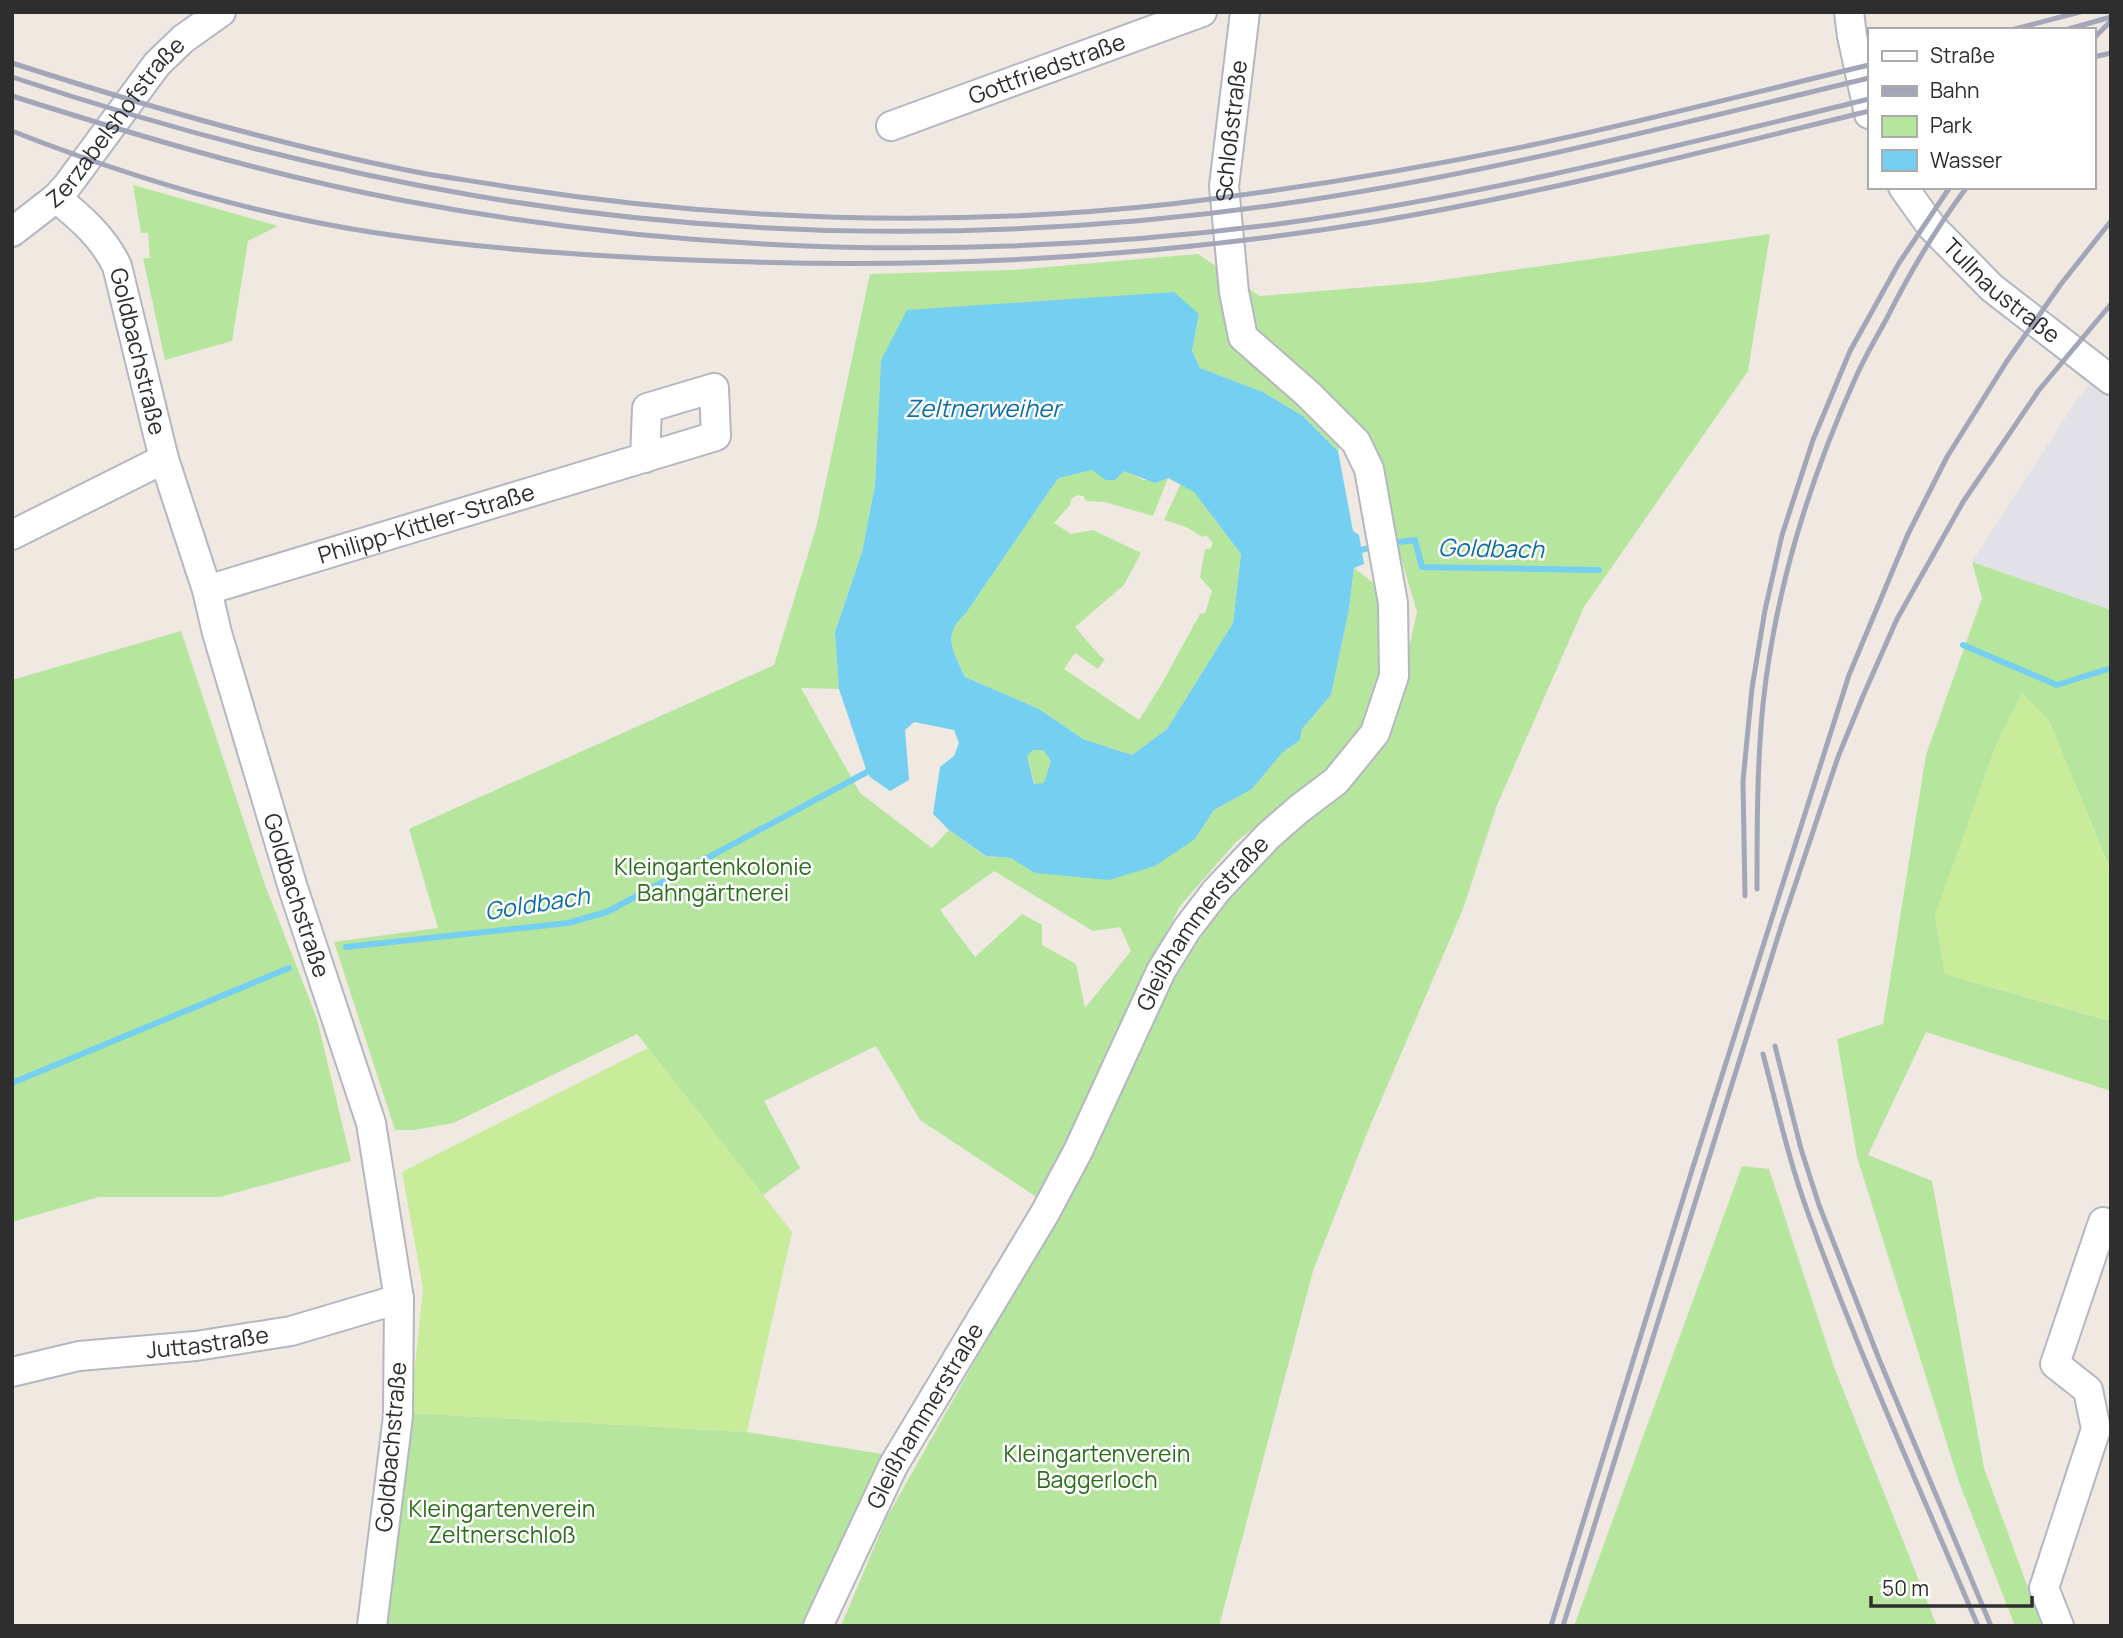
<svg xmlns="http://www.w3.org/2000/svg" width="2123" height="1638" viewBox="0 0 2123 1638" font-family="Manrope,sans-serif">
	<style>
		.industrial { fill: #e3e1e8 }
		.green { fill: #b6e59e; fill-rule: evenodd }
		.pitch { fill: #c9ec9a }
		.water { fill: #75cff0; fill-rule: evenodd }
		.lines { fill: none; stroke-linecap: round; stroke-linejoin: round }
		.stream { stroke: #75cff0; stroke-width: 6 }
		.minor-casing { stroke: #b4b7c1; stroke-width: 32 }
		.minor { stroke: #fff; stroke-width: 28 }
		.rail { stroke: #a3a6b8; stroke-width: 5 }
		.labels { text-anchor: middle; stroke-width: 5; stroke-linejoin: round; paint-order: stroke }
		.street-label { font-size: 23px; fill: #2e2e2e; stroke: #fff }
		.park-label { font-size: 23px; fill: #2c6e1b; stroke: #fff }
		.water-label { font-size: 24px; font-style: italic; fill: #0d6fa3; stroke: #fff }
	</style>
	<rect width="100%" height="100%" fill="#efe9e1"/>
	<path class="industrial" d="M2108,358l3,2v250l-139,-48 100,-155z"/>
	<path class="green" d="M133,185l145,41 -30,15 -16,100 -67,19 -22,-102h7l-2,-25h-7z
		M1770,234l-22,137 -164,236 -87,198 -34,104 -96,224 -54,138 -94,355h-378l45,-107 150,-266 98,-208 76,-122 52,-62 87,-74 39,-45 29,-130 -37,-124 -30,-68 -12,31 -35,-35 -40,-24 -63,-24 -8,-17 7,-37 -318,46 -6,124 -13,68 -27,80 4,57 -38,-1 59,105 72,55 17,-18 36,26 26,2 25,15 159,-34 19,-29 38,-21 30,-36 18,-13 2,-11 29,-34 18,-86 5,-41 29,22 2,84 -34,77 -115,91 -56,64 -38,73 -101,221 -121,-80 -44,-74 -112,55 36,67 -37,27 -126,-161 -184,89 -39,7h-19l-61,-188 104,-14 -29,-99 365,-164 42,-137 54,-254 142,-4 186,-16 62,42 168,-14zM994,871l99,60 27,-4 11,24 -46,57 -9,-44 -34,-19v-20l-20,-11 -47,43 -35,-47z
		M1092,470h32l20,10 24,-2 -15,38 -48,-14 -19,-1 -3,-5 -5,-1 -7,4 -1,6 -16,18 17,11 22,-4 48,23 -17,32 -49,42 25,29 5,3 -7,10 -23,-16 -11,16 75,51 22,-35 39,-71 5,-1 7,-22 -12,-14 5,-28h5l3,-6 -7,-8 -4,2 -16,-10 -22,-7 17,-37 13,9 47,62 -8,69 -66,106 -35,26 -49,-16 -44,-30 -74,-32c-12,-27 -24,-41 1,-64l86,-126 7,-9z
		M1972,562l139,48v261l-62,-150 -27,-27 -25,49 -62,173 10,58 162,46 4,-7v78l-185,-59 -58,123 64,26 52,287 58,158h-27l-56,-144 -102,-325 -20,-118 46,-15 43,-269 56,-157z
		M181,631l84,254 52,134 34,142 -131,36h-121l-87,25v-542z
		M1033,750h10l8,11 -6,22 -10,2 -8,-29z
		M1742,1166l27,3 65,198 103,259h-363z
		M410,1413l337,19 141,23 -82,171h-424z"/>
	<path class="pitch" d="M2022,693l27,28 62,150v142l-3,7 -163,-46 -10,-59 62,-172z
		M648,1048l144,184 -45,200 -337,-19 13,-125 -21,-116z"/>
	<path class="water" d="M1174,292l25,22 -7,37 8,17 63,24 40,24 35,35 15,80 6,4 5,29 -10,4 -5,41 -18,86 -29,34 -2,11 -18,13 -30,36 -38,21 -19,29 -40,27 -46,14 -74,-7 -24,-15 -25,-2 -37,-26 -16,-16 7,-47 14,-11 5,-13 -5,-13 -40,-8 -9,8 4,50 -19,11 -20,-14 -3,-5 -28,-83 -4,-57 27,-80 13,-67 6,-125 26,-50zM1092,470l14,10h9l9,-9 31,12 13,-5 26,14 47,62 -8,69 -66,106 -35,26 -49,-16 -44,-30 -74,-32c-12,-27 -24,-41 1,-64l86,-126 7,-9zM1033,750h10l8,11 -7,22 -10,1 -7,-28z"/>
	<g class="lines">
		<path class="stream" d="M1391,543l24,-3 7,27 177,3
			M1361,550l16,-4
			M1963,645l94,40 54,-17
			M346,947l222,-24 39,-11 260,-140
			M12,1083l277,-115"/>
		<defs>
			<g id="minor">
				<path d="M1849,12l3,24 17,78"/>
				<path id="s1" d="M891,126l311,-114"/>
				<path id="s2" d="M1903,187l28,39 61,62 119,92"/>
				<path id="s3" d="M56,198c25,20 47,39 61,68l47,193 43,131 10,43 76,255 78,235 28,176 -1,117 -26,210"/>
				<path id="s4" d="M12,232l44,-34 11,-12 90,-122 26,-25 38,-27"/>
				<path d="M12,535l152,-76"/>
				<path id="s5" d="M207,590l509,-154 -2,-48 -67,20 -2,50"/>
				<path id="s6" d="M12,1372l67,-16 117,-10 95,-15 108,-32"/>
				<path id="s7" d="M818,1626l75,-160 152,-253 33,-62 83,-180 26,-42 29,-38 52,-55 31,-27 37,-28 39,-48 19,-57 -1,-73 -24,-134 -13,-27 -48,-48 -65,-57 -9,-45 -10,-106 21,-174"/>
				<path d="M2059,1626l-15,-38 52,-159 -8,-39 -33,-26 48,-142 8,3"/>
			</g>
		</defs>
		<use href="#minor" class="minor-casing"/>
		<use href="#minor" class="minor"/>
		<path class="rail" d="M2011,30l69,-18
			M2065,30l46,-13
			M2093,39l18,-18
			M2093,57l18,-4
			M12,63c130,42 260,80 394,107 34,7 69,11 103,17 219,34 443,41 662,17 120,-14 239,-34 356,-58 115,-24 228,-54 342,-81
			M12,77c150,50 304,91 459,118 265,46 539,47 804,10 201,-28 398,-80 594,-127
			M12,96c130,41 260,80 394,105 290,55 587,60 879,22 197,-27 391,-77 584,-124
			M12,131c117,46 240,83 365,102 125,19 252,26 378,29 208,6 418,-7 624,-41 165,-28 327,-70 490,-110
			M1757,889c0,-62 0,-124 6,-185 12,-112 46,-223 92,-325 9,-21 21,-41 32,-61 23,-46 49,-90 80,-131
			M1745,896l-2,-115 9,-93 13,-78 17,-75 31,-95 37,-89 49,-88 51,-76
			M1775,1046l26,103 18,56 60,154 112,267
			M1763,1054c14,53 26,107 45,159 50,139 112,276 170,413
			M1551,1626l141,-456 157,-495 59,-141 39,-77 60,-96 54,-77 50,-63
			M1563,1626l218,-699 57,-170 25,-61 34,-77 66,-117 76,-112 72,-86"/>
	</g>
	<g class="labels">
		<g class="street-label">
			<text dy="8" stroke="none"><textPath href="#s1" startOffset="166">Gottfriedstraße</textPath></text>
			<text dy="8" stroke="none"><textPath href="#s4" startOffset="152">Zerzabelshofstraße</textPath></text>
			<text dy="8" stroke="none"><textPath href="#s7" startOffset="1724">Schloßstraße</textPath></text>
			<text dy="8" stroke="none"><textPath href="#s2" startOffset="144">Tullnaustraße</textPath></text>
			<text dy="8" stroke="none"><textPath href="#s3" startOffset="180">Goldbachstraße</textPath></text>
			<text dy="8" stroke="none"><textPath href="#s5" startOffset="229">Philipp-Kittler-Straße</textPath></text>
			<text dy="8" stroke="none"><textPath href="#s3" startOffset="747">Goldbachstraße</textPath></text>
			<text dy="8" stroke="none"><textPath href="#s7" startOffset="803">Gleißhammerstraße</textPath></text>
			<text dy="8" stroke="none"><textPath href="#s6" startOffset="198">Juttastraße</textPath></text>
			<text dy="8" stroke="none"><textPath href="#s7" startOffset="236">Gleißhammerstraße</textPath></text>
			<text transform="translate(391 1447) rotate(-85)" y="8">Goldbachstraße</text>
		</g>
		<g class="park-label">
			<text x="713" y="875">Kleingartenkolonie<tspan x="713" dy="26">Bahngärtnerei</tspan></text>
			<text x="1097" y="1462">Kleingartenverein<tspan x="1097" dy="26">Baggerloch</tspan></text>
			<text x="502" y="1517">Kleingartenverein<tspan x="502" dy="26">Zeltnerschloß</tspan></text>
		</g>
		<g class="water-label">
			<text x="983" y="417">Zeltnerweiher</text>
			<text transform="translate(1491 549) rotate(1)" y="8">Goldbach</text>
			<text transform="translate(537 904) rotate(-9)" y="8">Goldbach</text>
		</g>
	</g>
	<rect width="2123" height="1638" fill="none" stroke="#2e2e2e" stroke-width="28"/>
	<rect x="1868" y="28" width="228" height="161" fill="#ffffff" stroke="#ababab" stroke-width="2"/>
	<rect x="1882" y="51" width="35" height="10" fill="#ffffff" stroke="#ababab" stroke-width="2"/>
	<text x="1930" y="63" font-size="21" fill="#2e2e2e">Straße</text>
	<rect x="1882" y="86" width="35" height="10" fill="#a3a6b8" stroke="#ababab" stroke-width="2"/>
	<text x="1930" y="98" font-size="21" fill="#2e2e2e">Bahn</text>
	<rect x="1882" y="116" width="35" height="21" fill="#b6e59e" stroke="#ababab" stroke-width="2"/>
	<text x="1930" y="133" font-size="21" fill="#2e2e2e">Park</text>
	<rect x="1882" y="150" width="35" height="21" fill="#75cff0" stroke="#ababab" stroke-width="2"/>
	<text x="1930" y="168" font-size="21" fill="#2e2e2e">Wasser</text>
	<path d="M1871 1596v10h161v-10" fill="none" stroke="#2e2e2e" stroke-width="3.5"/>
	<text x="1882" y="1596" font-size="21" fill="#2e2e2e" stroke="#ffffff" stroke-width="5" paint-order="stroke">50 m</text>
</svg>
